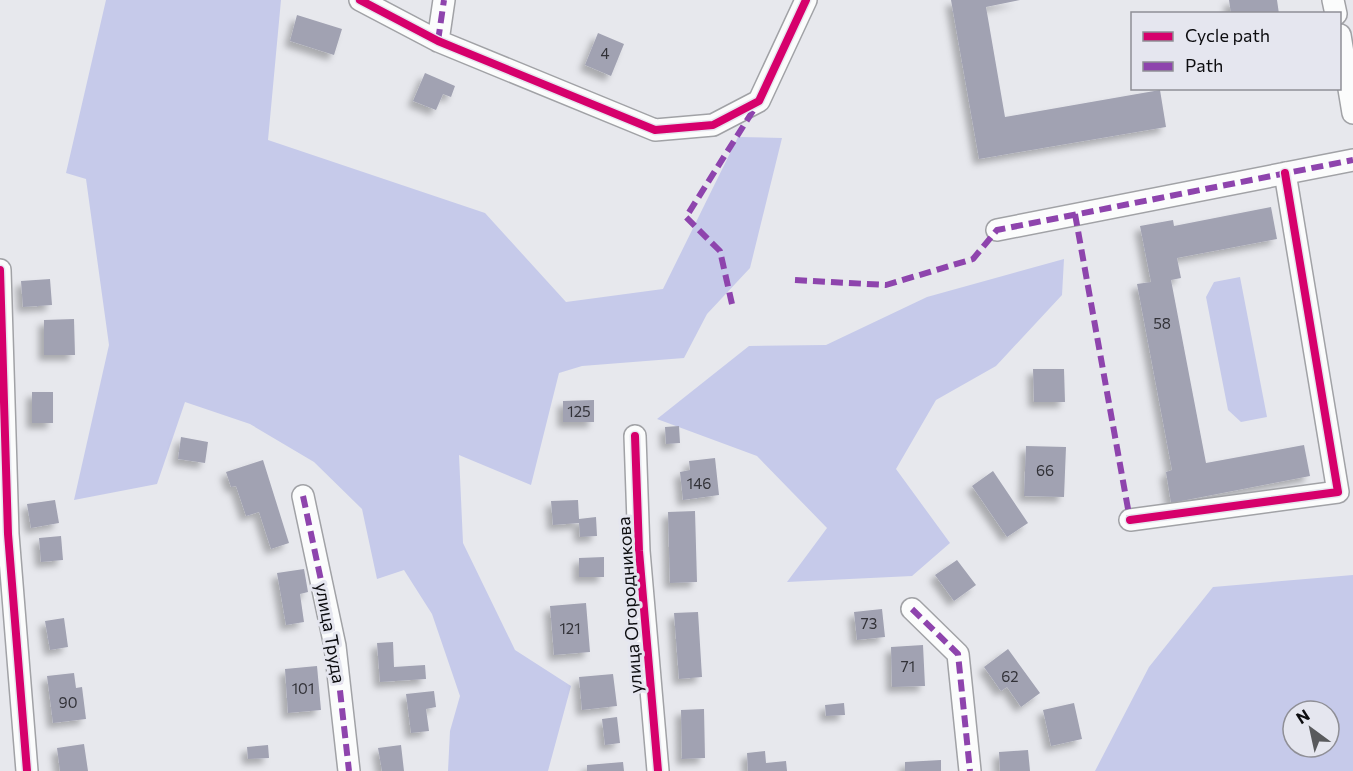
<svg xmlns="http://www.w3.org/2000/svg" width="1353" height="771" viewBox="0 0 1353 771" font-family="Commissioner,sans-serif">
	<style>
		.green { fill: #c6caea; fill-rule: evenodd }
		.building { fill: #a1a2b2; filter: url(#shadow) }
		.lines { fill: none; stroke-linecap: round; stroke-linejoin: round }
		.minor-casing { stroke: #a1a2a6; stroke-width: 24 }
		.minor { stroke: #fbfcfc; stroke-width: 21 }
		.quiet { stroke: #8e44ad; stroke-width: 6; stroke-dasharray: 12 6; stroke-linecap: butt }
		.cycleway-casing { stroke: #e5e6ef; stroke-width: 11 }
		.cycleway { stroke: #d6006c; stroke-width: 8 }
		.labels { text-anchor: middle; stroke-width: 6; stroke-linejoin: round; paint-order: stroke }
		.number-label { font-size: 15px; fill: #323238 }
		.street-label { font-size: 18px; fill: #0d0d10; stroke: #e5e6ef }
	</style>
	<defs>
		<filter id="shadow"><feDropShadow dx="-5.5" dy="5.5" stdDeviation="3" flood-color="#0004"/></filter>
	</defs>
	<rect width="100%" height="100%" fill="#e7e8ed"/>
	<path class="green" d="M106,0h175l-13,140 217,73 81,89 97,-13 75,-152 44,1 -32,130 -43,46 -23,44 -102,8 -23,7 -28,112 -72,-30 4,88 52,107 56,36 -23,85h-100l2,-40 10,-35 -28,-82 -28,-44 -27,9 -15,-70 -48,-47 -64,-38 -65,-22 -28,82 -83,16 35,-155 -23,-166 -20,-6z
		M1064,259l-2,36 -66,71 -60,34 -40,69 54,74 -38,33 -125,6 40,-54 -70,-72 -100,-37 92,-73 77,-1 101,-48z
		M1240,277l27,140 -26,5 -13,-12 -22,-113 8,-15z
		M1353,575v196h-258l54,-104 64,-80zM1293,711h36v36h-36z"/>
	<path class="building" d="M951,0h69l-34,7 19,110 155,-27 6,37 -187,32z
		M1229,0h48l2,14h-48z
		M297,15l45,14 -8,26 -44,-14z
		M598,33l26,11 -13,32 -26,-11z
		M425,73l30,13 -4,11 -8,-3 -7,16 -23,-9z
		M1271,207l6,32 -100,19 4,20 -10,2 35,183 98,-18 6,31 -139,27 -5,-31 6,-2 -35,-186 14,-2 -11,-56 33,-6 1,6z
		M50,279l2,26 -29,2 -2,-26z
		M74,319l1,36h-31v-35z
		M1033,369h31l1,33h-31z
		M32,392h21v31h-21z
		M594,400v22h-31v-21z
		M679,426l1,17 -14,1 -1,-17z
		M181,437l27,5 -3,21 -27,-4z
		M1026,446l40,1 -2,50 -40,-1z
		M715,458l4,37 -36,5 -3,-28 10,-2 -1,-9z
		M263,460l26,83 -18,6 -12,-37 -13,4 -10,-30 -5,1 -5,-15z
		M993,471l35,52 -21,14 -35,-51z
		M55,500l4,23 -28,5 -4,-24z
		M578,500l1,19 17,-2 1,19 -17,1 -1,-14 -26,2 -2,-24z
		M695,511l2,71 -27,1 -2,-71z
		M61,536l2,24 -22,2 -2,-24z
		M604,557v20h-25v-19z
		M957,560l19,25 -22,16 -19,-26z
		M304,569l4,23 -8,2 4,28 -18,3 -9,-52z
		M586,603l4,49 -36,3 -4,-49z
		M882,609l3,28 -28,3 -3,-28z
		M698,612l4,65 -23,2 -5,-66z
		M64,618l4,29 -18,3 -5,-29z
		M393,642l1,25 31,-2 1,14 -46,3 -3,-39z
		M923,645l2,41 -33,1 -1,-40z
		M1008,649l32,44 -19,14 -14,-20 -6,4 -17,-24z
		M317,666l4,44 -33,3 -3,-44z
		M74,673l2,15 6,-1 4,32 -33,4 -6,-47z
		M613,674l4,32 -35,4 -3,-33z
		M434,691l2,16 -10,2 3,22 -18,2 -5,-39z
		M844,703l1,12 -19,1 -1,-11z
		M1074,703l8,36 -31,7 -8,-36z
		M704,709l1,49 -23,1 -1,-49z
		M617,717l3,26 -15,2 -3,-26z
		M84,744l4,27h-28l-3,-23z
		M268,745l1,13 -21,1 -1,-12z
		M401,745l3,26h-22l-4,-23z
		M1028,750l2,21h-30l-1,-19z
		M765,751l1,12 20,-2 1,10h-39l-1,-18z
		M941,760v11h-36v-9z
		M623,762l1,9h-37v-6z"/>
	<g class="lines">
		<defs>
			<path id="minor" d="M360,0l78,41 217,89 58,-5 46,-24 47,-101
				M1333,0l3,14
				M1340,35l13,78
				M438,41l6,-41
				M997,230l356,-70
				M0,270l8,264 19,237
				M635,436l4,115 19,220
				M303,496l32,150 14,125
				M1130,520l208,-28 -53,-319
				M912,609l46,45 12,117"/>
		</defs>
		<use href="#minor" class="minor-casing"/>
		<use href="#minor" class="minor"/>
		<path class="quiet" d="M438,41l6,-41
			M1075,214l55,306h3
			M795,280l91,5 87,-26 24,-29 356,-70
			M732,304l-12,-53 -34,-34 70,-111
			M303,496l32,150 14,125
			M912,609l46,45 12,117"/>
		<defs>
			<path id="cycleway" d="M360,0l78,41 217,89 58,-5 46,-24 47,-101
				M0,270l8,264 19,237
				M635,436l4,115 19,220
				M1130,520l208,-28 -53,-319"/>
		</defs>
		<use href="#cycleway" class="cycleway-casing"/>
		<use href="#cycleway" class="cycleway"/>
	</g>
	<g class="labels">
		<g class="number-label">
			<text x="605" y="59">4</text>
			<text x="1162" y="329">58</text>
			<text x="579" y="417">125</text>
			<text x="1045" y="476">66</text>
			<text x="699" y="489">146</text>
			<text x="869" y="629">73</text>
			<text x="570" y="634">121</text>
			<text x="908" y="672">71</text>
			<text x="1010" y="682">62</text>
			<text x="303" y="694">101</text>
			<text x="68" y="708">90</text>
		</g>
		<g class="street-label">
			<text transform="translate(630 605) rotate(-94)" y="6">улица Огородникова</text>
			<text transform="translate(330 633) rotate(80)" y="6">улица Труда</text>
		</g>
	</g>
	<rect x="1131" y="12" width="210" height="78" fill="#e5e6ef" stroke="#8f8f96" stroke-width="1.5"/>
	<rect x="1143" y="32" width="30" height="9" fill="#d6006c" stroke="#8f8f96" stroke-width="1.5"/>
	<text x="1185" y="42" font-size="18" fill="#0d0d10">Cycle path</text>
	<rect x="1143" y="62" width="30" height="9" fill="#8e44ad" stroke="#8f8f96" stroke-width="1.5"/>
	<text x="1185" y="72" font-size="18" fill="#0d0d10">Path</text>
	<g transform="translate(1311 729) rotate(327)"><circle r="28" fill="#e5e6ef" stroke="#8f8f96" stroke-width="1.5"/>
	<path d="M0-4.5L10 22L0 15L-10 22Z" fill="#595a5d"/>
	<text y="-9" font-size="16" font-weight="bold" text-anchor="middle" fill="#0d0d10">N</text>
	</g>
</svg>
